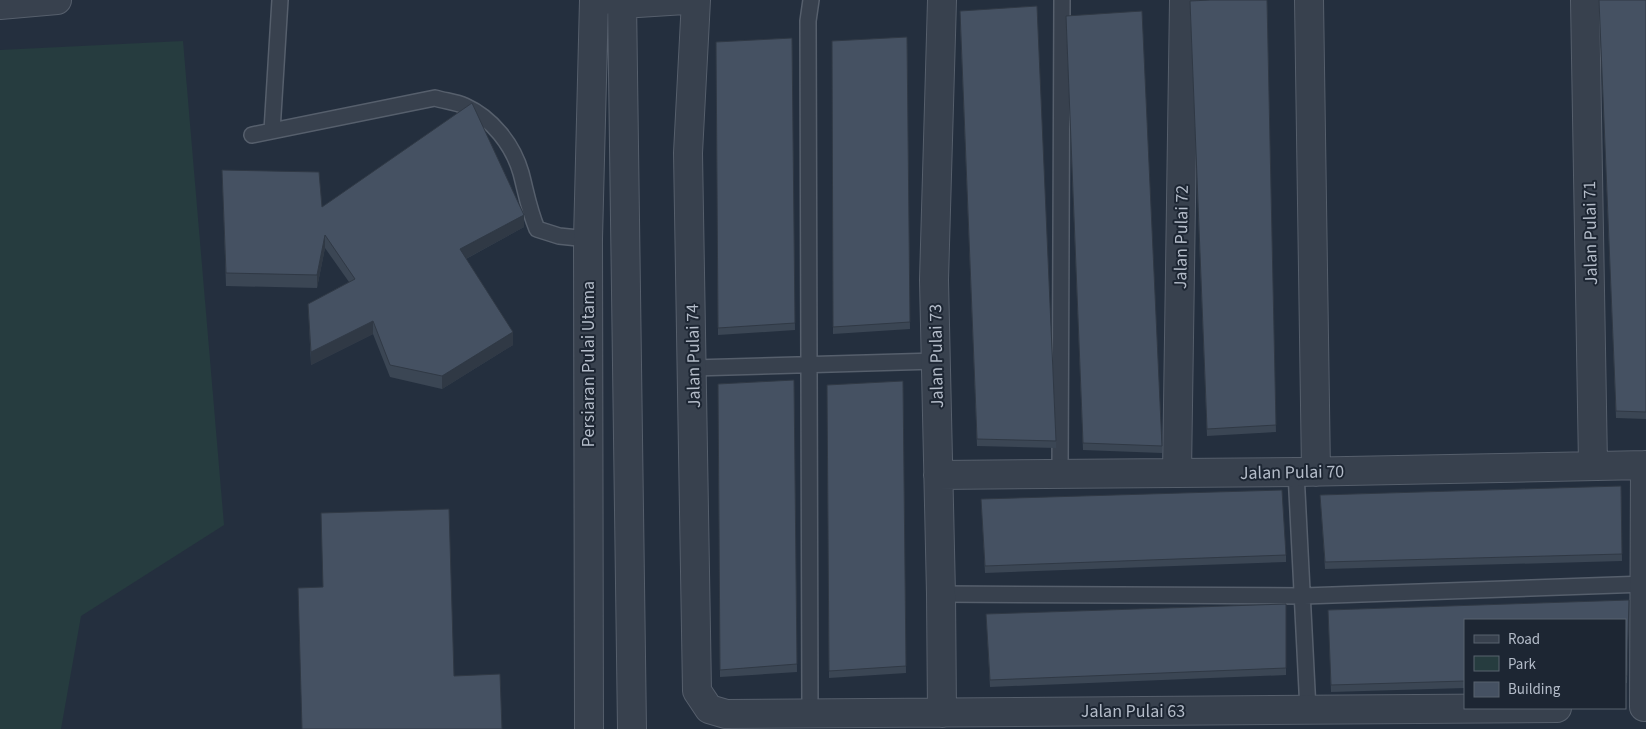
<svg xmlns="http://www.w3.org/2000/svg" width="1646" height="729" viewBox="0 0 1646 729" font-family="'Source Sans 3',sans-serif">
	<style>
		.green { fill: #263c3f }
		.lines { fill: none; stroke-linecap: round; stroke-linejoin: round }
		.lane-casing { stroke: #565f6c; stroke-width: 18 }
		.street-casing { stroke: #565f6c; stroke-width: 30 }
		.lane { stroke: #38414e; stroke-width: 15 }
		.street { stroke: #38414e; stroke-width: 28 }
		.wall { fill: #3b4654 }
		.shaded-wall { fill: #303945 }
		.building { fill: #455162; stroke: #303945 }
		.labels { text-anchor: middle; stroke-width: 4; stroke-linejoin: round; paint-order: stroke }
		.street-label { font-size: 18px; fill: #b4bcc9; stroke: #1d2633 }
	</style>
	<rect width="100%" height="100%" fill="#242f3e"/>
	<path class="green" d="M183,41l41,484 -143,91 -20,113h-61v-679z"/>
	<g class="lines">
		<defs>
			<path id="lane" d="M272,131l8,-131
				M252,135l183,-37c10,3 21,4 30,8 27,12 48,39 56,67 5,19 8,37 16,56l22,7 29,3
				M693,368l243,-7
				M1296,472l12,238
				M1060,474l2,-474
				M941,594l363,2 342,-12
				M810,714l-2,-693 3,-21"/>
			<path id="street" d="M612,0l10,4 63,-4
				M622,0l10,729
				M696,0l-8,153 9,538 12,18 17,5 831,-6
				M1309,0l7,472
				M1585,0l8,465
				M0,5l57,-5
				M1177,473l7,-473
				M938,475l358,-3 350,-7
				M1644,707l1,-242
				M942,713l-1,-119 -7,-314 8,-280
				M589,729l-1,-490 6,-239"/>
		</defs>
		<use href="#lane" class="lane-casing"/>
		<use href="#street" class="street-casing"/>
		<use href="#lane" class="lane"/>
		<use href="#street" class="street"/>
	</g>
	<path class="wall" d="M1267,0l9,432 -69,4 -17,-428z
		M1599,0h47v419l-30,-1z
		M960,18l96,423v7l-79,-2z
		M1066,23l96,423v7l-79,-3z
		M907,37l3,292 -77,5 -1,-293z
		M792,38l3,292 -77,5 -2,-293z
		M222,170l100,37 202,20 -58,32 47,86 -71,44 -52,-12 -17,-43 -62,31 -3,-61 41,-22 -24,-34 -8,40 -91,-2z
		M794,380l3,292 -77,5 -2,-293z
		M903,381l3,292 -77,5 -2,-293z
		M1621,486l1,75 -297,8 -5,-74z
		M981,499l305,56v7l-301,11z
		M1629,600l-2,83h-2v-63h-160v68l-134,4 -3,-82z
		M1286,604v71l-296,12 -4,-73z"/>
	<path class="shaded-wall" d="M524,215v12l-64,35v-13z
		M325,235v13l-8,40v-13z
		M373,321v13l-62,31v-13z
		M513,332v13l-71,44v-13z"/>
	<path class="building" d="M1210,0h57l9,425 -69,4 -17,-428z
		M1599,0h47v412l-30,-1z
		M1037,6l19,435 -79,-2 -17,-428z
		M1142,11l20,435 -79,-3 -17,-427z
		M907,37l3,285 -77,5 -1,-286z
		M792,38l3,285 -77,5 -2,-286z
		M472,103l52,112 -64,34 53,83 -71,44 -52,-11 -17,-44 -62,31 -3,-48 47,-25 -30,-44 -8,40 -91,-2 -4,-103 97,2 3,35z
		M794,380l3,284 -77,6 -2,-286z
		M903,381l3,285 -77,5 -2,-286z
		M1621,486l1,68 -297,8 -5,-67z
		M1282,490l4,65 -301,11 -4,-67z
		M449,509l5,167 46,-2 2,55h-200l-4,-141 25,-1 -2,-74z
		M1629,600l-2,76h-2v-56h-160v61l-134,4 -3,-75z
		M1286,604v64l-296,12 -4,-66z"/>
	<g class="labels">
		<g class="street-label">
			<text transform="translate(1590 233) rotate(-91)" y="6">Jalan Pulai 71</text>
			<text transform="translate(1181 237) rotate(-89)" y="6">Jalan Pulai 72</text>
			<text transform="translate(693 356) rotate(-91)" y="6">Jalan Pulai 74</text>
			<text transform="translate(936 356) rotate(-91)" y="6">Jalan Pulai 73</text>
			<text transform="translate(588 364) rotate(-90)" y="6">Persiaran Pulai Utama</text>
			<text transform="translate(1292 472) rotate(-1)" y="6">Jalan Pulai 70</text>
			<text x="1133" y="717">Jalan Pulai 63</text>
		</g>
	</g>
	<rect x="1464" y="619" width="162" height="90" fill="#1d2633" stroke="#59626f"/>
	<rect x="1474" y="635" width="25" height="8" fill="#38414e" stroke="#59626f"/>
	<text x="1508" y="644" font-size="15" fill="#b4bcc9">Road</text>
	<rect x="1474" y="656" width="25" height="15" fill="#263c3f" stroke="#59626f"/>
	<text x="1508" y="669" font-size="15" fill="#b4bcc9">Park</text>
	<rect x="1474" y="682" width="25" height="15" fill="#455162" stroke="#59626f"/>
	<text x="1508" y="694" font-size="15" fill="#b4bcc9">Building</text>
</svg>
